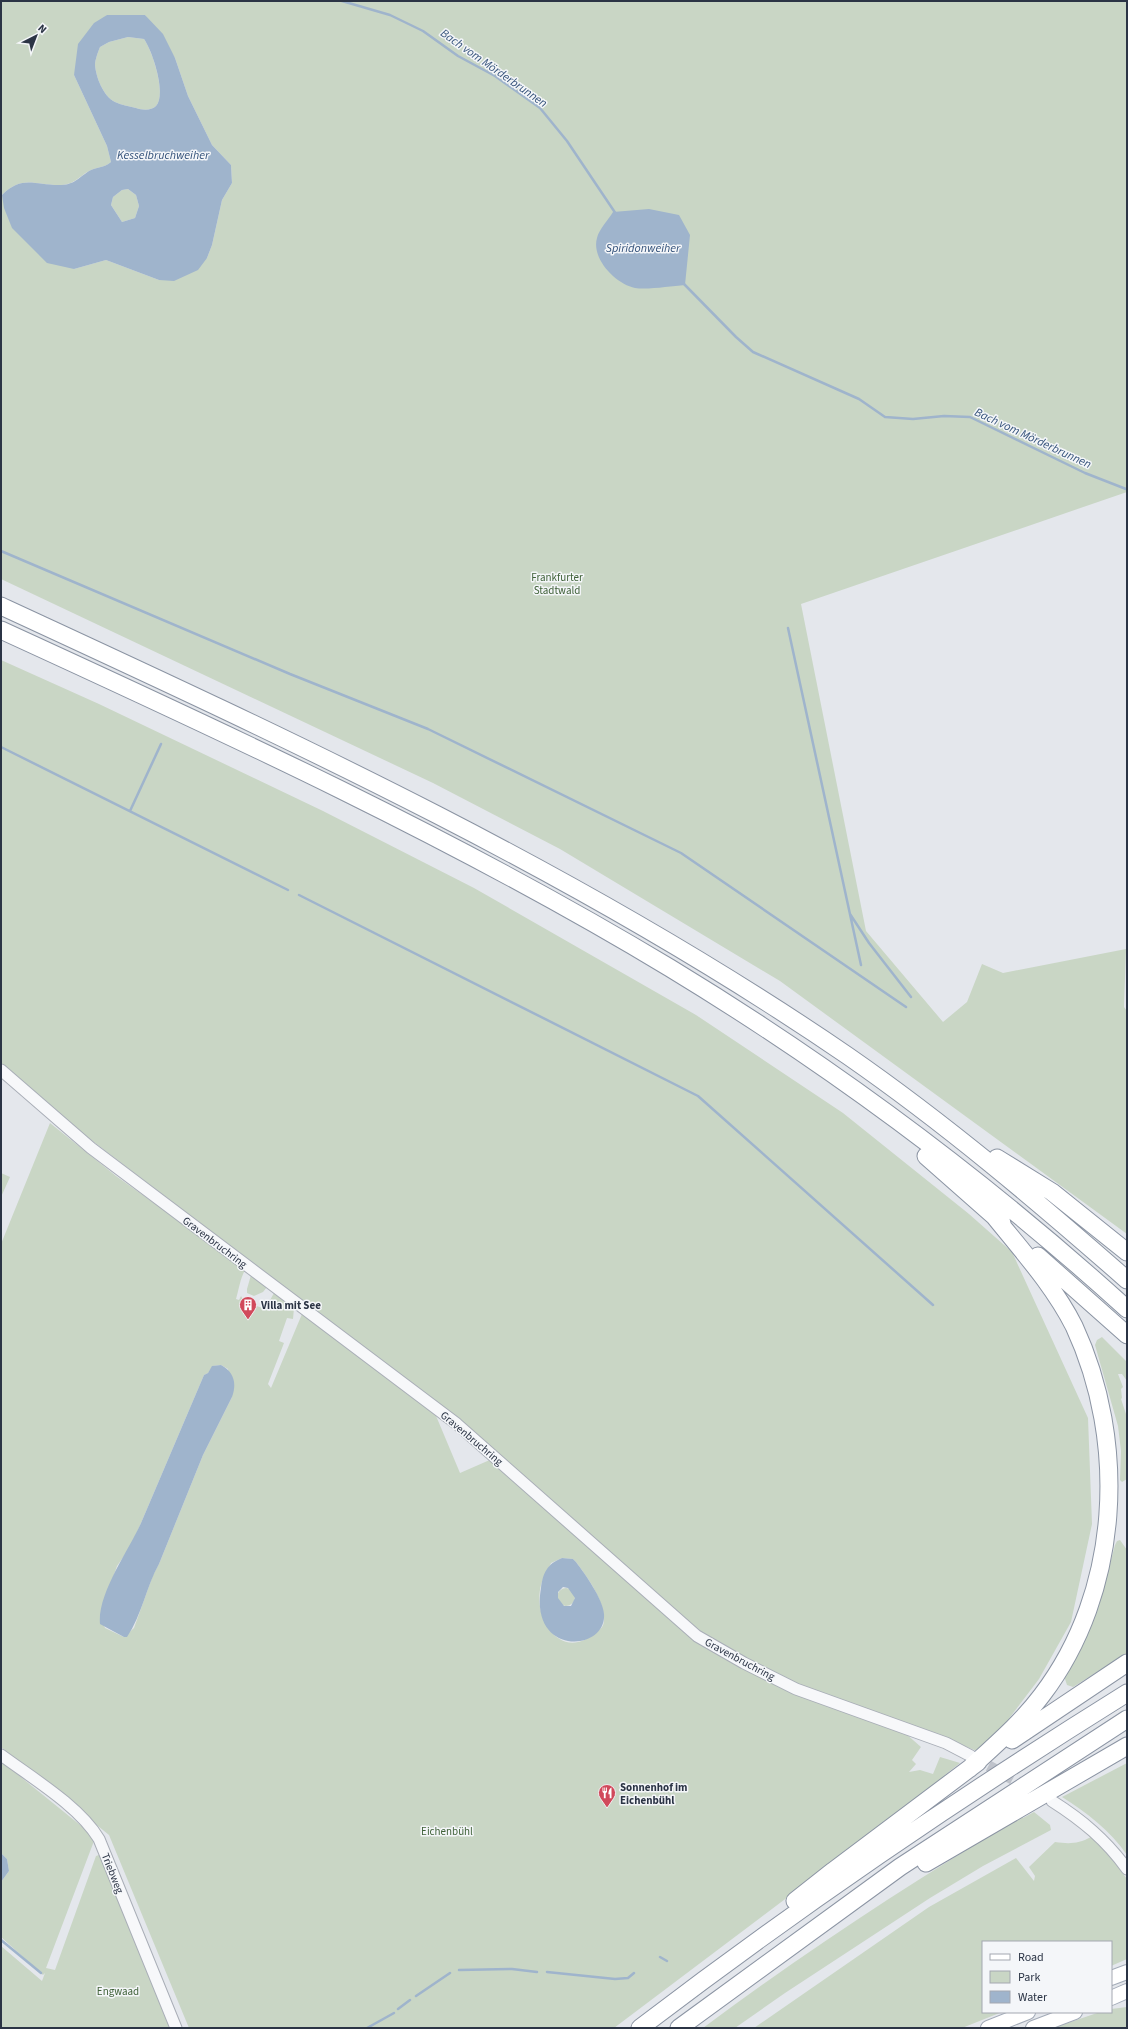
<svg xmlns="http://www.w3.org/2000/svg" width="1128" height="2029" viewBox="0 0 1128 2029" font-family="'Source Sans 3',sans-serif">
	<style>
		.green { fill: #c9d6c5; fill-rule: evenodd }
		.water { fill: #9fb4cc; fill-rule: evenodd }
		.lines { fill: none; stroke-linecap: round; stroke-linejoin: round }
		.stream { stroke: #9fb4cc; stroke-width: 2.5 }
		.minor-tunnel { stroke: #bfc3cb; stroke-width: 11; stroke-dasharray: 11 5.5; stroke-linecap: butt }
		.minor-casing { stroke: #a9aeb7; stroke-width: 13 }
		.major-casing { stroke: #a3abb8; stroke-width: 16 }
		.highway-casing { stroke: #8b94a3; stroke-width: 19 }
		.minor { stroke: #f7f8fa; stroke-width: 11 }
		.major { stroke: #fff; stroke-width: 14 }
		.highway { stroke: #fff; stroke-width: 17 }
		.labels { text-anchor: middle; stroke-width: 3; stroke-linejoin: round; paint-order: stroke }
		.park-label { font-size: 11px; fill: #3f6138; stroke: #f4f6f9 }
		.street-label { font-size: 11px; fill: #2b3445; stroke: #f4f6f9 }
		.poi-label { font-size: 11px; font-weight: bold; fill: #2b3445; stroke: #f4f6f9; text-anchor: start }
		.water-label { font-size: 12px; font-style: italic; fill: #34527a; stroke: #f4f6f9 }
	</style>
	<rect width="100%" height="100%" fill="#e4e7ec"/>
	<path class="green" d="M1,1h1126v491l-326,112 65,327 77,91 24,-20 15,-38 21,9 123,-24 -2,58 3,4v223l-347,-253 -220,-132 -127,-66 -432,-204zM107,15h38l30,43 13,38 24,49 19,20 1,18 -10,17 -10,45 -5,13 -48,22 -53,-20 -32,9 -72,-74c20,-20 32,-10 57,-10 15,0 18,-7 30,-14 7,-4 15,-3 22,-9l-4,-16 -33,-71z
		M128,37l16,2c8,11 23,56 12,67 -5,5 -14,4 -20,2 -7,-2 -15,-3 -21,-6 -12,-6 -19,-25 -20,-37 0,-5 3,-13 5,-18l9,-5z
		M128,189l8,6 3,11 -4,12 -13,4 -11,-17 2,-8 9,-7z
		M1,660l98,44 224,107 151,77 222,127 147,98 126,101 43,38 76,166 4,106 -21,98 -32,57 -38,50 -24,22c-50,-21 -102,-36 -153,-55 -39,-15 -78,-36 -115,-56l-286,-247 -358,-273 -64,-56z
		M50,1123l66,53 87,62 42,32c-5,9 -6,19 -9,29l3,1 2,-4c4,7 7,8 14,6l-1,3 16,6 3,-8 -4,-1 5,-9 20,15 -1,11 -6,-1 -8,23 5,2 -16,41 3,4 31,-74 132,97 26,62 32,-14 206,183 207,91 16,14 -9,13 4,4 -7,8 11,-2 13,4 7,-17 20,6 -15,12 2,2 -41,31 -292,220h-425l-80,-193 -108,-88v-503zM221,1365l7,4 4,28 -29,58 -44,109 -6,11 -19,53 -10,9 -19,-9 -5,-12 17,-50 14,-20 10,-23 63,-148 4,-2 5,-7zM562,1558l11,1 3,3c12,16 28,38 28,58 0,6 -3,9 -8,12 -34,31 -64,-12 -55,-47 2,-7 7,-15 10,-22z
		M1,1173l9,4 -9,20z
		M251,1275l16,12 -4,5 -9,4 -7,-3v-4z
		M1102,1337l25,25v19l-5,-7h-4l5,13 -2,2 1,9 -1,1 6,18v62l-5,3 -2,-2 1,-29 -3,-25 -23,-81 2,-5z
		M1120,1540l7,10v103l-49,31 -5,3 -6,-2 -3,-9 20,-35 15,-36 16,-60 2,-4z
		M557 1597a9 9 0 1 1 18 0a9 9 0 1 1-18 0Z
		M1,1761l89,72 4,8 -48,127 9,2 41,-114 6,-2 71,174h-172v-82l41,35 3,-8 -2,2 -42,-38v-55l8,-11 -2,-12 -6,-6z
		M1127,1763v92c-17,-25 -40,-42 -65,-58z
		M1034,1812l16,13 1,5 -68,36 -53,32 -145,95 -50,35h-32c103,-77 209,-146 319,-212l1,2z
		M1091,1837l14,11 22,31v80l-16,7v-24h-128v70h19l-40,16h-208l175,-121 87,-49 18,23 1,-5 -6,-9 26,-25c14,2 23,2 36,-5z
		M1127,2007v21h-74l47,-16h11v-3z"/>
	<path class="water" d="M107,15h38l18,19 12,24 13,38 24,49 19,20 1,18 -10,17 -10,45 -5,13 -9,12 -24,11 -15,-1 -53,-20 -32,9 -27,-6 -35,-35 -8,-20 -2,-13c20,-20 32,-10 57,-10 15,0 18,-6 30,-14 7,-4 15,-3 22,-9l-4,-16 -33,-71 4,-31 16,-21zM128,37l16,2c8,11 23,55 12,67 -5,5 -14,4 -20,2 -7,-2 -15,-3 -21,-6 -12,-6 -19,-25 -20,-37 0,-5 3,-13 5,-18l9,-5zM128,189l8,6 3,11 -4,12 -13,4 -11,-17 2,-8 9,-7z
		M649,209l30,6 11,20 -5,50c-14,1 -37,5 -50,3 -19,-4 -44,-29 -38,-50 2,-9 12,-19 16,-26z
		M221,1365c13,7 16,18 11,32l-29,58 -44,109c-13,23 -17,51 -32,73h-3l-24,-13c-3,-30 29,-74 41,-101l63,-148 4,-2 4,-7z
		M562,1558l11,1 3,3c9,12 27,37 28,52 3,38 -75,43 -63,-26 2,-15 6,-24 21,-30zM563,1587l5,1 7,10 -4,8h-7l-6,-8v-6z
		M1,1853l6,6 2,12 -8,11z"/>
	<g class="lines">
		<path class="stream" d="M342,1l48,14 33,16 35,25 37,20 45,32 27,33 49,73
			M684,284l52,53 17,15 106,47 26,18 28,2 31,-3 26,1 115,56 41,16
			M1,551l289,123 138,55 253,124 225,154
			M788,628l73,337
			M1,747l287,143
			M130,811l31,-67
			M299,895l399,201 235,209
			M850,914l19,29 42,54
			M1,1940l40,33
			M660,1957l7,4
			M459,1970l53,-1 25,3
			M547,1972l68,7 13,-1 6,-5
			M416,1996l34,-23
			M398,2009l12,-9
			M367,2028l27,-15"/>
		<path class="minor-tunnel" d="M974,1758l55,30"/>
		<defs>
			<path id="minor" d="M1,1070l90,78 366,276 240,212 47,27 52,26 150,54 25,13
				M1,1755c31,23 78,51 98,84l77,189
				M1052,1801c30,19 54,39 75,68"/>
			<path id="major" d="M1111,1978l16,-6
				M1111,1998l16,-7
				M988,2028l40,-16
				M1033,2028l42,-16"/>
			<path id="highway" d="M1,606c290,134 583,269 847,450 98,68 189,145 279,224
				M1,630c227,104 455,209 669,338 163,99 316,213 457,341
				M926,1156l76,67
				M997,1158l55,34 75,60
				M1038,1256l89,79
				M1012,1740l115,-77
				M969,1769c26,-24 52,-46 73,-74 79,-104 86,-253 32,-369 -21,-41 -51,-74 -80,-110
				M926,1863l201,-117
				M795,1901l38,-30 145,-109
				M640,2028c157,-120 320,-231 487,-335
				M679,2028l221,-161 227,-148"/>
		</defs>
		<use href="#minor" class="minor-casing"/>
		<use href="#major" class="major-casing"/>
		<use href="#highway" class="highway-casing"/>
		<use href="#minor" class="minor"/>
		<use href="#major" class="major"/>
		<use href="#highway" class="highway"/>
	</g>
	<defs>
		<symbol id="building-pin" viewBox="-11 -11 22 30"><path d="M0 17L-7.5 6A9.5 9.5 0 1 1 7.5 6Z" fill="#d1495b" stroke="#f4f6f9"/><path d="M-4-6H4V6H1V3H-1V6H-4ZM-2.5-4.3h1.7v1.8h-1.7ZM.8-4.3h1.7v1.8H.8ZM-2.5-1h1.7V.8h-1.7ZM.8-1h1.7V.8H.8Z" fill="#fff"/></symbol>
		<symbol id="restaurant-pin" viewBox="-11 -11 22 30"><path d="M0 17L-7.5 6A9.5 9.5 0 1 1 7.5 6Z" fill="#d1495b" stroke="#f4f6f9"/><path d="M-5-6h1v4h1v-4h1v4h1v-4h1v5L-1.5 .5V6h-2V.5L-5-1ZM5-6V6H3V1.5H1.5Q1.5-4 5-6Z" fill="#fff"/></symbol>
	</defs>
	<g fill-rule="evenodd">
		<use href="#building-pin" x="238" y="1295" width="20" height="27"/>
		<use href="#restaurant-pin" x="597" y="1783" width="20" height="27"/>
	</g>
	<g class="labels">
		<g class="park-label">
			<text x="557" y="581">Frankfurter<tspan x="557" dy="13">Stadtwald</tspan></text>
			<text x="447" y="1835">Eichenbühl</text>
			<text x="118" y="1995">Engwaad</text>
		</g>
		<g class="street-label">
			<text transform="translate(215 1242) rotate(37)" y="4">Gravenbruchring</text>
			<text transform="translate(472 1438) rotate(40)" y="4">Gravenbruchring</text>
			<text transform="translate(740 1659) rotate(28)" y="4">Gravenbruchring</text>
			<text transform="translate(113 1873) rotate(68)" y="4">Triebweg</text>
		</g>
		<g class="poi-label">
			<text x="261" y="1309">Villa mit See</text>
			<text x="620" y="1791">Sonnenhof im<tspan x="620" dy="13">Eichenbühl</tspan></text>
		</g>
		<g class="water-label">
			<text transform="translate(494 68) rotate(35)" y="4">Bach vom Mörderbrunnen</text>
			<text x="163" y="159">Kesselbruchweiher</text>
			<text x="643" y="252">Spiridonweiher</text>
			<text transform="translate(1033 438) rotate(25)" y="4">Bach vom Mörderbrunnen</text>
		</g>
	</g>
	<rect width="1128" height="2029" fill="none" stroke="#2b3445" stroke-width="4"/>
	<rect x="982" y="1941" width="130" height="72" fill="#f4f6f9" stroke="#a4a8b1"/>
	<rect x="990" y="1954" width="20" height="6" fill="#ffffff" stroke="#a4a8b1"/>
	<text x="1018" y="1961" font-size="12" fill="#2b3445">Road</text>
	<rect x="990" y="1971" width="20" height="12" fill="#c9d6c5" stroke="#a4a8b1"/>
	<text x="1018" y="1981" font-size="12" fill="#2b3445">Park</text>
	<rect x="990" y="1991" width="20" height="12" fill="#9fb4cc" stroke="#a4a8b1"/>
	<text x="1018" y="2001" font-size="12" fill="#2b3445">Water</text>
	<g transform="translate(36 36) rotate(42)" stroke="#f4f6f9" stroke-width="3" paint-order="stroke">
	<path d="M0-3L7 15L0 10L-7 15Z" fill="#2b3445"/>
	<text y="-6" font-size="11" font-weight="bold" text-anchor="middle" fill="#2b3445">N</text>
	</g>
</svg>
